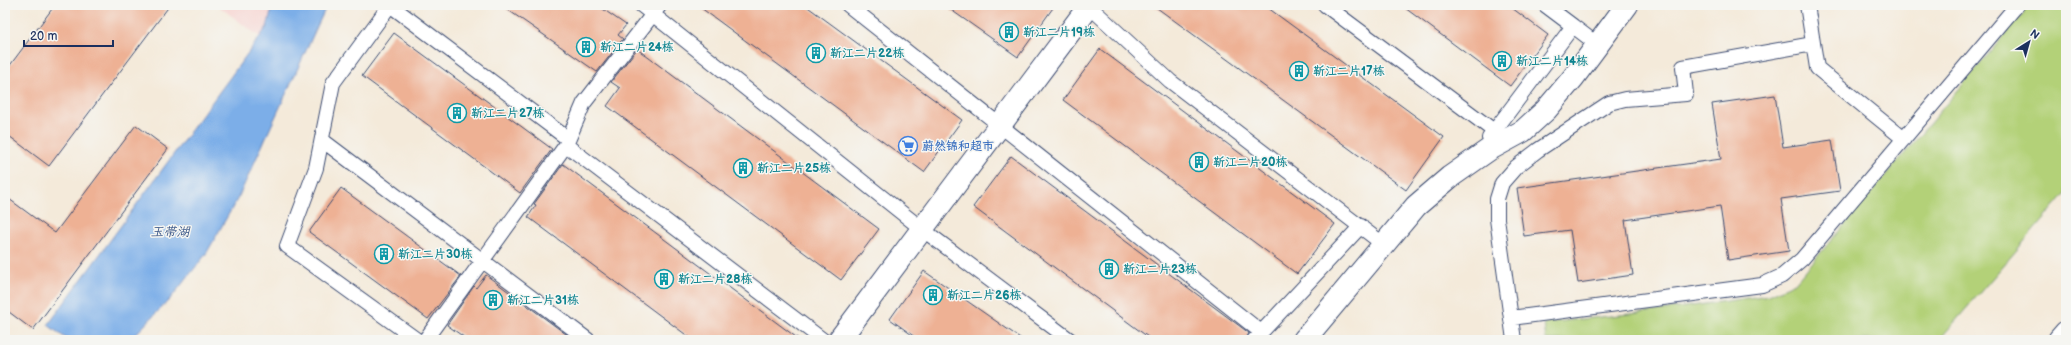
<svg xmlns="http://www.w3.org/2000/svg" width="2071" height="345" viewBox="0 0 2071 345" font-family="'Balsamiq Sans','LXGW WenKai TC',sans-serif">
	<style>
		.built { fill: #f7d0cd }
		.green { fill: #b3d178; stroke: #67806b }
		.water { fill: #7caee8; stroke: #4c6ea3 }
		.building { fill: #eeb194 }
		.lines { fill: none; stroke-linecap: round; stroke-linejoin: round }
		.service-casing { stroke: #3c4b71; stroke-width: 16 }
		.minor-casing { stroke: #3c4b71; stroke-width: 24 }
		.primary-casing { stroke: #3c4b71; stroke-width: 24 }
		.service { stroke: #fff; stroke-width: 14 }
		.minor { stroke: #fff; stroke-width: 22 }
		.primary { stroke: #fff; stroke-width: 22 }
		.labels { text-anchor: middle; stroke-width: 3; stroke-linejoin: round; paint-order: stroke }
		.culture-label { font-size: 12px; font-weight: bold; fill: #0d838f; stroke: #f6f6f2; text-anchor: start }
		.shop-label { font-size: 12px; font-weight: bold; fill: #366cbe; stroke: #f6f6f2; text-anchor: start }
		.water-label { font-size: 13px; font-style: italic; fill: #385587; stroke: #f6f6f2 }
	</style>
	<rect width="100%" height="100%" fill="#f6f6f2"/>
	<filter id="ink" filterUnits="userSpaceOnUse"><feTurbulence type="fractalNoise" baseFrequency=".025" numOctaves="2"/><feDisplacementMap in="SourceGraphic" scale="8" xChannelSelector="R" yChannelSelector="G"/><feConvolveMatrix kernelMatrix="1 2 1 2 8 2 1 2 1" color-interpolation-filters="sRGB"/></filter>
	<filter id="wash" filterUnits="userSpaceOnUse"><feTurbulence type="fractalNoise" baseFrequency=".012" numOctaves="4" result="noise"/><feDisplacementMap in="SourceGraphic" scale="16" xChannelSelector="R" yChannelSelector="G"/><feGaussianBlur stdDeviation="0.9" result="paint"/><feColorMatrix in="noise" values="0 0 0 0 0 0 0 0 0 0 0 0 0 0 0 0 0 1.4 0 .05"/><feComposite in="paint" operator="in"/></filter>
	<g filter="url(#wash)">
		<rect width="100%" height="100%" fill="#f4eada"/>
		<path class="built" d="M217,5h110l-28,61z"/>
		<path class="green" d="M2030,5h36v188l-127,147h-393l-2,-17 105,-11 120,-17 26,-12z"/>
		<path class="water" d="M273,5h54l-88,191 -33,58 -36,45 -40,41h-62l-20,-15 219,-298z"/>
		<g id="blocks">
			<path class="building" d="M55,5h115l-121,161 -44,-33v-61z
				M501,5h96l29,20 -8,10 5,4 -26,33z
				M697,5h108l157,115 -38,52z
				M944,5h111l-37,52z
				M1153,5h111l180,132 -38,53z
				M1401,5h107l40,30 -38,51z
				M394,33l158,116 -32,44 -158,-117z
				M637,49l242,180 -38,51 -234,-174 13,-18 -9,-6z
				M1100,49l235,175 -38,50 -234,-174z
				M1775,95l8,52 49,-7 8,51 -59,8 8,52 -61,9 -8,-54 -95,14 8,55 -55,8 -8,-53 -46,6 -7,-48 204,-29 -9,-55z
				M136,125l32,24 -135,181 -28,-21v-113l50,37z
				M1011,156l238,177 -3,7h-94l-179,-133z
				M563,164l237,176h-107l-165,-123 8,-12 -2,-1z
				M341,188l120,88 -33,43 -119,-87z
				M924,271l99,69h-104l-29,-21z
				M486,275l88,65h-106l-21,-15 27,-39 2,2z"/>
		</g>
	</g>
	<g filter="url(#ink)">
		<use href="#blocks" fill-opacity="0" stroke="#3c4b71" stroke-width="1"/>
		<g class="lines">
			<defs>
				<path id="service" d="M641,5l281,224 148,111
					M848,5l413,327
					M1088,5l82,76 213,163
					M1325,5l169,126
					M1807,5l10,63 87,71
					M1573,26l25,19
					M1489,138l84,-112 -28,-21
					M322,140l266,200
					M566,145l257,195
					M1511,318l251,-33 20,-9 20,-17 215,-254
					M417,340l-130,-94 29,-78 17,-85 57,-78 178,134
					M425,340l141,-195 18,-42 76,-98
					M1254,340l107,-114
					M1514,340l-17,-121v-20l5,-16 14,-16 22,-17 71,-47 16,-4 61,-5 -3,-27 130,-23"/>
				<path id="minor" d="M839,340l251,-335
					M1304,340l112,-134 34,-29 40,-28 33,-18 23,-21 27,-32 54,-73"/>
				<path id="primary" d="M2059,340l7,-8"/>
			</defs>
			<use href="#service" class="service-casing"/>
			<use href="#minor" class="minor-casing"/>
			<use href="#primary" class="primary-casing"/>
			<use href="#service" class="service"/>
			<use href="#minor" class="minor"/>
			<use href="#primary" class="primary"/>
		</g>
	</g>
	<defs>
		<symbol id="building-ring" viewBox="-11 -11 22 22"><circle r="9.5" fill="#f6f6f2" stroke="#0f9aa8" stroke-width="1.5"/><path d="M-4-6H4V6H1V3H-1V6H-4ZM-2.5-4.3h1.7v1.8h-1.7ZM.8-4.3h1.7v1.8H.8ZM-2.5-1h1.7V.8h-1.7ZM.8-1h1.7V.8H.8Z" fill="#0f9aa8"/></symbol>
		<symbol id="supermarket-ring" viewBox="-11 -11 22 22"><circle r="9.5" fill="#f6f6f2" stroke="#3f7fe0" stroke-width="1.5"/><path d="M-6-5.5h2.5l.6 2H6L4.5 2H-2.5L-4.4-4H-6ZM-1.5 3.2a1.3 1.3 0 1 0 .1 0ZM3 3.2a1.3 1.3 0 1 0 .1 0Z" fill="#3f7fe0"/></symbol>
	</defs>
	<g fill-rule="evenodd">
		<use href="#building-ring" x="998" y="21" width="22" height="22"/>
		<use href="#building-ring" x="575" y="36" width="22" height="22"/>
		<use href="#building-ring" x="805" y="42" width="22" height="22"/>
		<use href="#building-ring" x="1491" y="50" width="22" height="22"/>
		<use href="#building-ring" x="1288" y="60" width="22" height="22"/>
		<use href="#building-ring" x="446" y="102" width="22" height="22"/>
		<use href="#supermarket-ring" x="897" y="135" width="22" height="22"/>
		<use href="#building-ring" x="1188" y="151" width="22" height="22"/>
		<use href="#building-ring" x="732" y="157" width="22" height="22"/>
		<use href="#building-ring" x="373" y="243" width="22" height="22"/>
		<use href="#building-ring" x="1098" y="258" width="22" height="22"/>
		<use href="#building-ring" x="653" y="268" width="22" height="22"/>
		<use href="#building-ring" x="922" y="284" width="22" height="22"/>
		<use href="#building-ring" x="482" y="289" width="22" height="22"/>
	</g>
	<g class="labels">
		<g class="culture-label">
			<text x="1023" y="36">靳江二片19栋</text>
			<text x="600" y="51">靳江二片24栋</text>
			<text x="830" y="57">靳江二片22栋</text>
			<text x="1516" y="65">靳江二片14栋</text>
			<text x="1313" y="75">靳江二片17栋</text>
			<text x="471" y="117">靳江二片27栋</text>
			<text x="1213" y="166">靳江二片20栋</text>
			<text x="757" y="172">靳江二片25栋</text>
			<text x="398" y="258">靳江二片30栋</text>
			<text x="1123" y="273">靳江二片23栋</text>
			<text x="678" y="283">靳江二片28栋</text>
			<text x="947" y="299">靳江二片26栋</text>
			<text x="507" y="304">靳江二片31栋</text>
		</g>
		<g class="shop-label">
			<text x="922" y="150">蔚然锦和超市</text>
		</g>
		<g class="water-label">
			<text x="170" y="236">玉带湖</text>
		</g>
	</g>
	<rect width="2071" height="345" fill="none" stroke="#f6f6f2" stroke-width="20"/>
	<g transform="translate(2029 42) rotate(37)" stroke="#f6f6f2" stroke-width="3" paint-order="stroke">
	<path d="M0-3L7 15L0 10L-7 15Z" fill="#1b2f5e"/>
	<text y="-6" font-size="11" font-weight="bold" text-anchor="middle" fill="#1b2f5e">N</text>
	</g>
	<path d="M24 40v6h89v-6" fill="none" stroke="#1b2f5e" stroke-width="2"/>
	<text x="30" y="40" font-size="12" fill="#1b2f5e" stroke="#f6f6f2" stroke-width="3" paint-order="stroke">20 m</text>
</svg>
